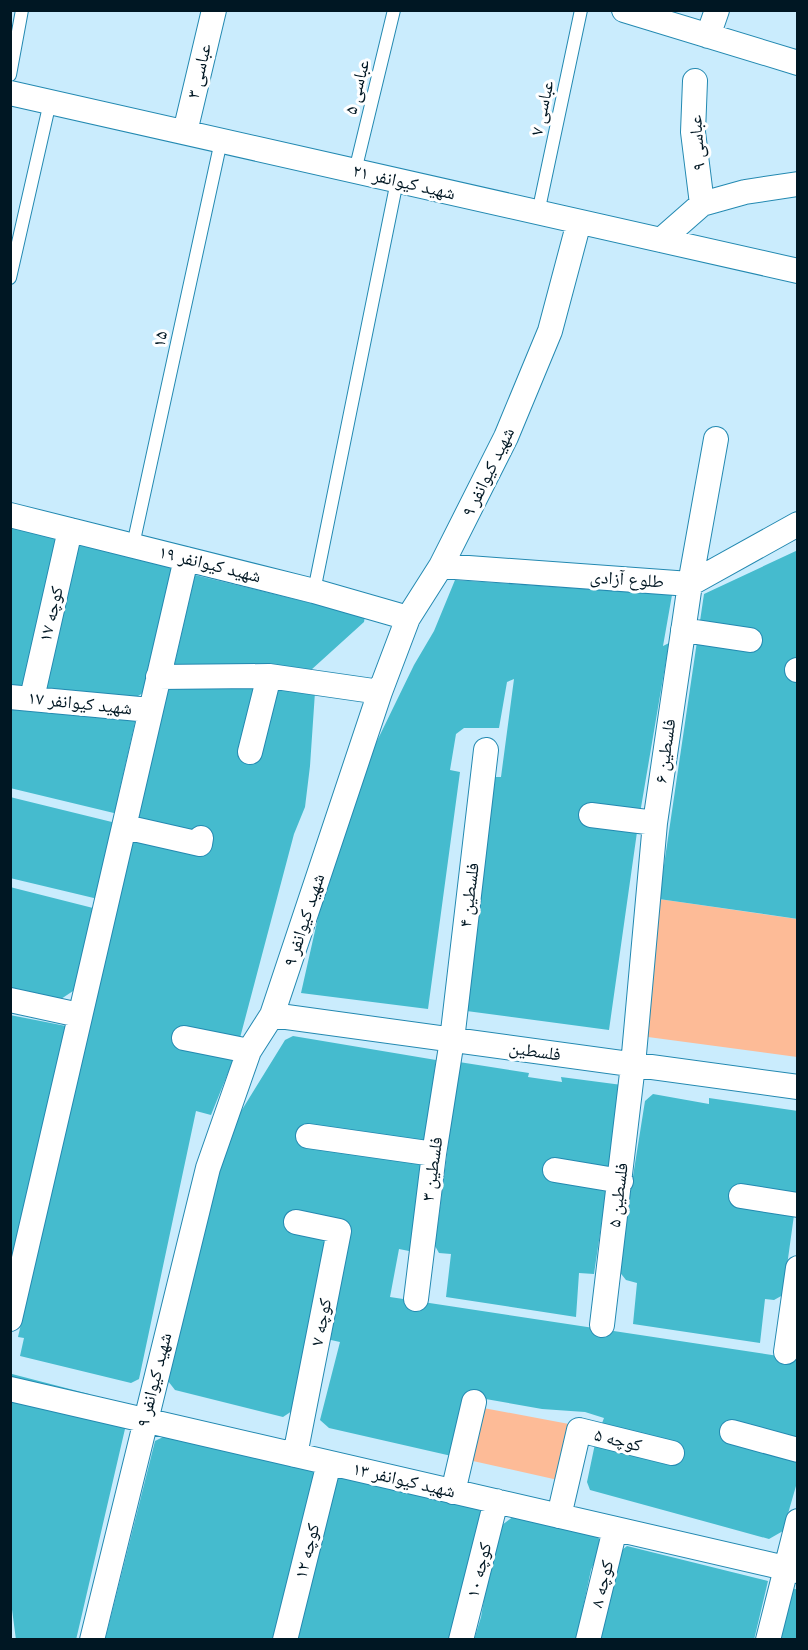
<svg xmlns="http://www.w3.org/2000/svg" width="808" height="1650" viewBox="0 0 808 1650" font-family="'Golos Text','Noto Naskh Arabic',sans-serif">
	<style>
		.green { fill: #fdbb97 }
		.building { fill: #45bbce }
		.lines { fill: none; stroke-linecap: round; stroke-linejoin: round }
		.service-casing { stroke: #2389b1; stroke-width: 14 }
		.minor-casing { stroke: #2389b1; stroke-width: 26 }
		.service { stroke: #fff; stroke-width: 12 }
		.minor { stroke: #fff; stroke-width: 24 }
		.labels { text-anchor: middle; stroke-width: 6; stroke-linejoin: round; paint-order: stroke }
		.street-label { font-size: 18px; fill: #001723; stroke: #fff }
	</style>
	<rect width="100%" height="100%" fill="#caecfd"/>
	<path class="green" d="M659,899l138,20v138l-149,-20 -7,-9z
		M478,1407l91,17 -11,56 -94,-21z"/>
	<path class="building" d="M10,526l50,13 -35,150h-15z
		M75,544l97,23 -29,126 -10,6 -92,-8z
		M798,550v369l-139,-20 45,-305z
		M195,575l170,41 -1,6 -53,48 -138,1z
		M455,580l217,15 -9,51 6,-3 -31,182 -29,205 -150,-20 34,-233h8l13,-98 -7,3 -8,46h-35l-8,6 -6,36 10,2 -32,237 -127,-16 40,-178 73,-150 20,-34z
		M236,684l33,1 46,7 -5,74 -5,41 -11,27 -58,219 -25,62 -15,-4 -57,268 -8,4 -111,-27 4,-18 -6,-1 149,-648z
		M10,707l126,11 -18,79 4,1 -4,16 -108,-26z
		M10,797l106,26 -18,76 -88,-21z
		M10,887l83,21 -17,81 -18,12 -48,-10z
		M10,1015l56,11 -56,239z
		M293,1036l143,24 -14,98 -7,88 -6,5 -10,-2 -9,48 408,62v120l-15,52 -14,8 -179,-49 -3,-8 9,-43 8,-21 -19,-6 -43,-3 -62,-11 -24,59 -127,-29 -9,-8 20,-78 -9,-2 -3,-5 3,-99 -39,175 -9,6 -108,-27 -7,-9 56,-242 61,-99z
		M459,1062l70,11 -1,4 34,5 -1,-5 61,8 -28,189 -15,-1 -3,44 -130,-20 5,-43 -12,-1 -4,-7z
		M653,1094l56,10v-6l89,13v75l-15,109 -9,5 -9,-1 -5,44 -127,-19 4,-41 -11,-3 -8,-10 27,-169z
		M12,1374l77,20 -4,14 43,8 -52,224h-60l-6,-46z
		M163,1437l153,33 -41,170h-170l50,-199z
		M335,1475l142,33 5,5 -30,127h-156z
		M514,1516l82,18 6,10 -11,26 -15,70h-102l7,-23 7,-40 14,-52z
		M627,1546l141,35 -14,59h-155l23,-90z
		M792,1588l6,2v50h-18z"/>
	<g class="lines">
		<defs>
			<path id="service" d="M10,75l12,-65
				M355,171l39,-161
				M538,213l43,-203
				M10,278l40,-176
				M133,545l88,-404
				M314,591l83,-410"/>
			<path id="minor" d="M624,10l174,53
				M708,36l9,-26
				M695,81l-2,51 9,72
				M10,93l788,178
				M185,132l29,-122
				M661,240l41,-36 43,-12 53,-8
				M10,515l304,76 94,27
				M441,566l249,18 108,-60
				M683,630l67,10
				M797,670h1
				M158,677l111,-1 111,16
				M10,697l140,13
				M32,698l38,-168
				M250,752l19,-76
				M591,815l64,8
				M125,827l75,17 1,-6
				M10,1000l69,15
				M272,1015l526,72
				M184,1038l65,13
				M308,1136l126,18
				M555,1170l66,11
				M741,1196l57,9
				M416,1299l18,-145 18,-114 34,-290
				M10,1319l176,-760
				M602,1325l31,-260 22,-242 35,-239 26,-145
				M786,1352l12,-84
				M10,1389l788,182
				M732,1432l66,18
				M295,1455l44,-224 -43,-9
				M453,1492l21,-90
				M559,1516l20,-86 93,23
				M92,1640l116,-472 41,-117 23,-36 108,-323 28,-74 33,-52 65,-129 44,-106 29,-109
				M285,1640l44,-177
				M461,1640l35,-139
				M588,1640l27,-111
				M768,1640l30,-119"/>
		</defs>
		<use href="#service" class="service-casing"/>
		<use href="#minor" class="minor-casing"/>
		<use href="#service" class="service"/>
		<use href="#minor" class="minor"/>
	</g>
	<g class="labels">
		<g class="street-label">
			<text transform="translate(199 71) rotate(-77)" y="6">عباسی ۳</text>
			<text transform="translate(357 87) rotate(-76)" y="6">عباسی ۵</text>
			<text transform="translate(542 108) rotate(-78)" y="6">عباسی ۷</text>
			<text transform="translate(697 143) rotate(-94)" y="6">عباسی ۹</text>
			<text transform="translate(404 182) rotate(13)" y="6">شهید کیوانفر ۲۱</text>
			<text transform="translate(160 339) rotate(-78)" y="6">۱۵</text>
			<text transform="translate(488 472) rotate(-64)" y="6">شهید کیوانفر ۹</text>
			<text transform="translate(210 564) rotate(14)" y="6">شهید کیوانفر ۱۹</text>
			<text transform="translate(627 579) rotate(4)" y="6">طلوع آزادی</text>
			<text transform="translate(51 614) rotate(-77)" y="6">کوچه ۱۷</text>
			<text transform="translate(80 703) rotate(6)" y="6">شهید کیوانفر ۱۷</text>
			<text transform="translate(665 751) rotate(-82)" y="6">فلسطین ۶</text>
			<text transform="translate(469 895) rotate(-83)" y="6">فلسطین ۴</text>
			<text transform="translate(304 920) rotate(-72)" y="6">شهید کیوانفر ۹</text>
			<text transform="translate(535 1051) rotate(8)" y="6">فلسطین</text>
			<text transform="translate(432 1169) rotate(-82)" y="6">فلسطین ۳</text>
			<text transform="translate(618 1195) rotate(-83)" y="6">فلسطین ۵</text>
			<text transform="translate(321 1322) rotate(-79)" y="6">کوچه ۷</text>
			<text transform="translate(154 1380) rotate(-76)" y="6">شهید کیوانفر ۹</text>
			<text transform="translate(618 1440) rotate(14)" y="6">کوچه ۵</text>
			<text transform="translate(404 1480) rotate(13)" y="6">شهید کیوانفر ۱۳</text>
			<text transform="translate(307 1551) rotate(-76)" y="6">کوچه ۱۲</text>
			<text transform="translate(479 1570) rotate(-76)" y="6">کوچه ۱۰</text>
			<text transform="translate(602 1584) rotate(-76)" y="6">کوچه ۸</text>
		</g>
	</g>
	<rect width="808" height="1650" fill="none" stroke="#001723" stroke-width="24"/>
</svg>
